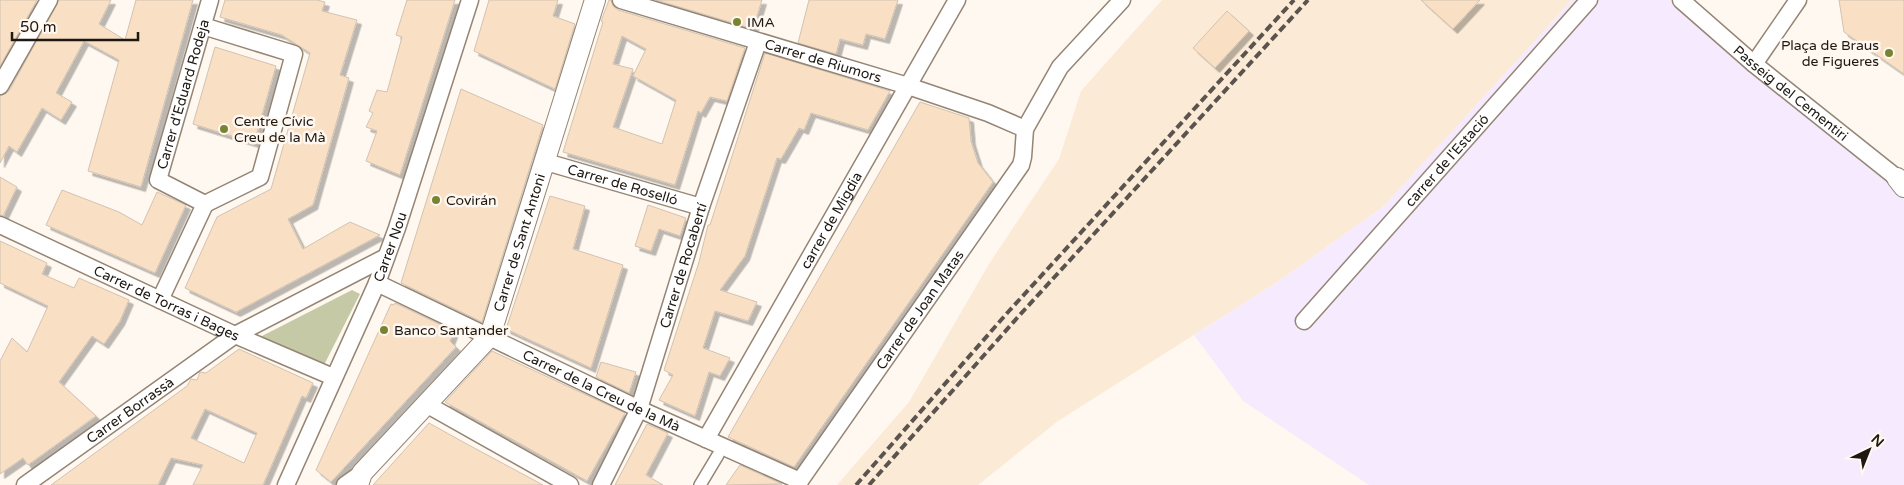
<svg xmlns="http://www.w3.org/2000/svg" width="1904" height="485" viewBox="0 0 1904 485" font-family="'Varela Round',sans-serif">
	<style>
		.built { fill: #fbead6 }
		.industrial { fill: #f6eafe }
		.green { fill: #c6c9a5 }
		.building { fill: #f9dfc3; stroke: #d2c2b0; fill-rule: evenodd; filter: url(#shadow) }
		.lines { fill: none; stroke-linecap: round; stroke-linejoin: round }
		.pedestrian-casing { stroke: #948574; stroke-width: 14 }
		.minor-casing { stroke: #948574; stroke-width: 19 }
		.tertiary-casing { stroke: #948574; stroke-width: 22 }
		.pedestrian { stroke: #fff; stroke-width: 11 }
		.minor { stroke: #fff; stroke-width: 16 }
		.tertiary { stroke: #fff; stroke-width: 20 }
		.rail { stroke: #5b544e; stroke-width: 4; stroke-dasharray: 8 4; stroke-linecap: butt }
		.poi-dot { fill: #778533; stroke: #fff8f0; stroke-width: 2 }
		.labels { text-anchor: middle; stroke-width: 5; stroke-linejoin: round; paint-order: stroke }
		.poi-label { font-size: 14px; fill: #1e1812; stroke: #fff8f0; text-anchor: start }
		.street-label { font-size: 14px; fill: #1e1812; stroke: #fff8f0 }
	</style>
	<defs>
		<filter id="shadow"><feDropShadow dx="4.5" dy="4.5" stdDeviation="0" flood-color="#0004"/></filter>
	</defs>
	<rect width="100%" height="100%" fill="#fff8f0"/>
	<path class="built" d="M1162,0h410l-189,207 -107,76 -218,138 -80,64h-141l72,-83 80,-138 70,-105 22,-68z"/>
	<path class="industrial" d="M1572,0h98l212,177 22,12v296h-535l-126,-84 -49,-66 82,-52 107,-76z"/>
	<path class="green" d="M352,290l8,4 -36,71 -64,-28z"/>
	<path class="building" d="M0,0h37l-37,66z
		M59,0h52l-12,24 26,16 11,-40h57l-52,187 -53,-16 31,-111 -35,-19 -28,52 16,9 -11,18 -19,-12 -25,44 -8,-6 -9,17v-67l9,-5z
		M225,0h92l8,2 -3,9 35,9 -17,55 9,3 -36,127 -25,14 15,30 47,-27 30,13 -144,77 -51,-24 32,-71 54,-28 39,-136 -28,-18 -62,-18z
		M407,0h48l-55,175 -34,-14 11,-30 -11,-4 7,-14 -4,-2 8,-21 10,2 15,-55 -6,-2z
		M489,0h69l-5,16 22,8 -20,65 -81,-38z
		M609,0h2l2,6 5,4 127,38 -18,53 -17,-4 -9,16 -3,-2 -23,74 -112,-33 40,-130 -2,-1zM622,36l24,13 -13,27 43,24 -14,44 -49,-17 20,-58 -20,-5z
		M656,0h106l-9,29z
		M809,0h89l-13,39 -19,-5 -3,11 -23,-6 -4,15 -38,-11z
		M1421,0h59l-27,29z
		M1839,0h65v74l-60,-42z
		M1227,11l22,20 -34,37 -22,-20z
		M215,47l61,19 -22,77 -61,-19z
		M765,53l125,38 -22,39 -57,-17 -7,17 -5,-2 -18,31 -4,-1 -32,98 -25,34 37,12 -9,19 -33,-10 -12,37 27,10 -10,18 -11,-4 -14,44 -36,-16 14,-25 -9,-5 35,-108 9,-37h2z
		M461,89l82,36 -61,197 -81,-39z
		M920,102l49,16 2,23 7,22 15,19 -199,285 -66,-30z
		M0,177l17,10 -14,29 -3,-1z
		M62,190l57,22 23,13 15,-33 29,13 -31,68 -109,-48z
		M550,196l35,10 -12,43 50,16 -32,103 -85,-39z
		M648,205l38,13 -6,18 -21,-7 -8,22 -16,-5z
		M0,241l47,22 -5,11 32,14 5,-10 50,22 -9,21 -16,23 -12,-8 -33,46 37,34 -68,49 -5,-7 -23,16v-113l12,-23 15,14 21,-46 -48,-23z
		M395,303l59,28 -4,10 6,6 -125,135 -15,-12 75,-166 3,1z
		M239,349l74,34 -7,15 -4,-2 -39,89h-70l10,-20 -32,-7 -13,27h-107l136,-99 4,-7 6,1 3,-8 6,1zM205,409l52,24 -13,30 -53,-25z
		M492,351l133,62 -38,68 -142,-79z
		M601,362l35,10 -7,21 -33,-16z
		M429,423l36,20 78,42h-170z
		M647,424l21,9 -22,42 17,10h-48z
		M740,465l42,19 -56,1z"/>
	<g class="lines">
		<defs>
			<path id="pedestrian" d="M700,485l18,-30"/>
			<g id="minor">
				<path id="s1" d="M621,0l287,86 80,27 37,16"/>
				<path id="s2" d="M1681,0l73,64 143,114 7,4"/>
				<path d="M203,26l91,28 -34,123 -55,27"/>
				<path d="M1754,64l44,-64"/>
				<path d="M0,86l49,-86"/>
				<path id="s3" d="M546,162l155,45"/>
				<path id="s4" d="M205,204l-47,-24 52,-180"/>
				<path id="s5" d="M0,225l235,110 98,42"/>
				<path id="s6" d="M377,283l262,126 161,72"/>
				<path d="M160,300l45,-96"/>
				<path id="s7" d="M1304,321l285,-321"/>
				<path d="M426,404l144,81"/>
				<path id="s8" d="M706,439l251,-439"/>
				<path id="s9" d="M25,485l210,-150 151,-78"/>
				<path id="s10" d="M286,485l91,-202 20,-55 73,-228"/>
				<path d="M345,485l17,-12"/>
				<path id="s11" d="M601,485l38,-76 62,-202 57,-165"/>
				<path id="s12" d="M797,485l224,-320 2,-8 2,-28 35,-62 62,-67"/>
			</g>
			<g id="tertiary">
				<path d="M1897,178l7,9"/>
				<path id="s13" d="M358,485l4,-12 128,-137 105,-336"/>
			</g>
		</defs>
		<use href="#pedestrian" class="pedestrian-casing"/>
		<use href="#minor" class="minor-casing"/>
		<use href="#tertiary" class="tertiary-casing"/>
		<use href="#pedestrian" class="pedestrian"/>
		<use href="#minor" class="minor"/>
		<use href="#tertiary" class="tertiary"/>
		<path class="rail" d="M856,485l153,-174 285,-311
			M869,485l148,-167 291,-318"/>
	</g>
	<g class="poi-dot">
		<circle cx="737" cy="22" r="5"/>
		<circle cx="1889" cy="53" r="5"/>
		<circle cx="224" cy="129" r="5"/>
		<circle cx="436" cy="200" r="5"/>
		<circle cx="384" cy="330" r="5"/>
	</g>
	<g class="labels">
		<g class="poi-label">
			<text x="747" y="27">IMA</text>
			<text x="1879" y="50" text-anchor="end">Plaça de Braus<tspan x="1879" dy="16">de Figueres</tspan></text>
			<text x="234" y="126">Centre Cívic<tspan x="234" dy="16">Creu de la Mà</tspan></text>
			<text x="446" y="205">Covirán</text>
			<text x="394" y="335">Banco Santander</text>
		</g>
		<g class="street-label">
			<text dy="5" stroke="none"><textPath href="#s1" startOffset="211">Carrer de Riumors</textPath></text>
			<text dy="5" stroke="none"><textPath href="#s2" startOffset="144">Passeig del Cementiri</textPath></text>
			<text dy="5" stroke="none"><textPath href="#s4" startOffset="142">Carrer d'Eduard Rodeja</textPath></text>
			<text dy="5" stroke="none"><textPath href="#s7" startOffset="215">carrer de l'Estació</textPath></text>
			<text dy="5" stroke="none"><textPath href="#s3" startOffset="80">Carrer de Roselló</textPath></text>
			<text dy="5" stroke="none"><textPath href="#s8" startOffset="252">carrer de Migdia</textPath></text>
			<text dy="5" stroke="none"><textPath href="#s13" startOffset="298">Carrer de Sant Antoni</textPath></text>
			<text dy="5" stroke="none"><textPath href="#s10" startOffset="260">Carrer Nou</textPath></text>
			<text dy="5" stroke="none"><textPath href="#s11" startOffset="235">Carrer de Rocabertí</textPath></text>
			<text dy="5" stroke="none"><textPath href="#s5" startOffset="184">Carrer de Torras i Bages</textPath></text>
			<text dy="5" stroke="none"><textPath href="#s12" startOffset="214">Carrer de Joan Matas</textPath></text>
			<text dy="5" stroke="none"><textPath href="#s6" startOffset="249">Carrer de la Creu de la Mà</textPath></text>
			<text dy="5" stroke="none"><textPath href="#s9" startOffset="129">Carrer Borrassà</textPath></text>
		</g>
	</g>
	<g transform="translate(1869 450) rotate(43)" stroke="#fff8f0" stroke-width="4" paint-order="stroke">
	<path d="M0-4L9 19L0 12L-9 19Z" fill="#1e1812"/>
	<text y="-8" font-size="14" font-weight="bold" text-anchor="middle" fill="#1e1812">N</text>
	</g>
	<path d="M12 32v8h126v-8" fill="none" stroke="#1e1812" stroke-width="2.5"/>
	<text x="20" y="32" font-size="15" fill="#1e1812" stroke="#fff8f0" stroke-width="4" paint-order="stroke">50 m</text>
</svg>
